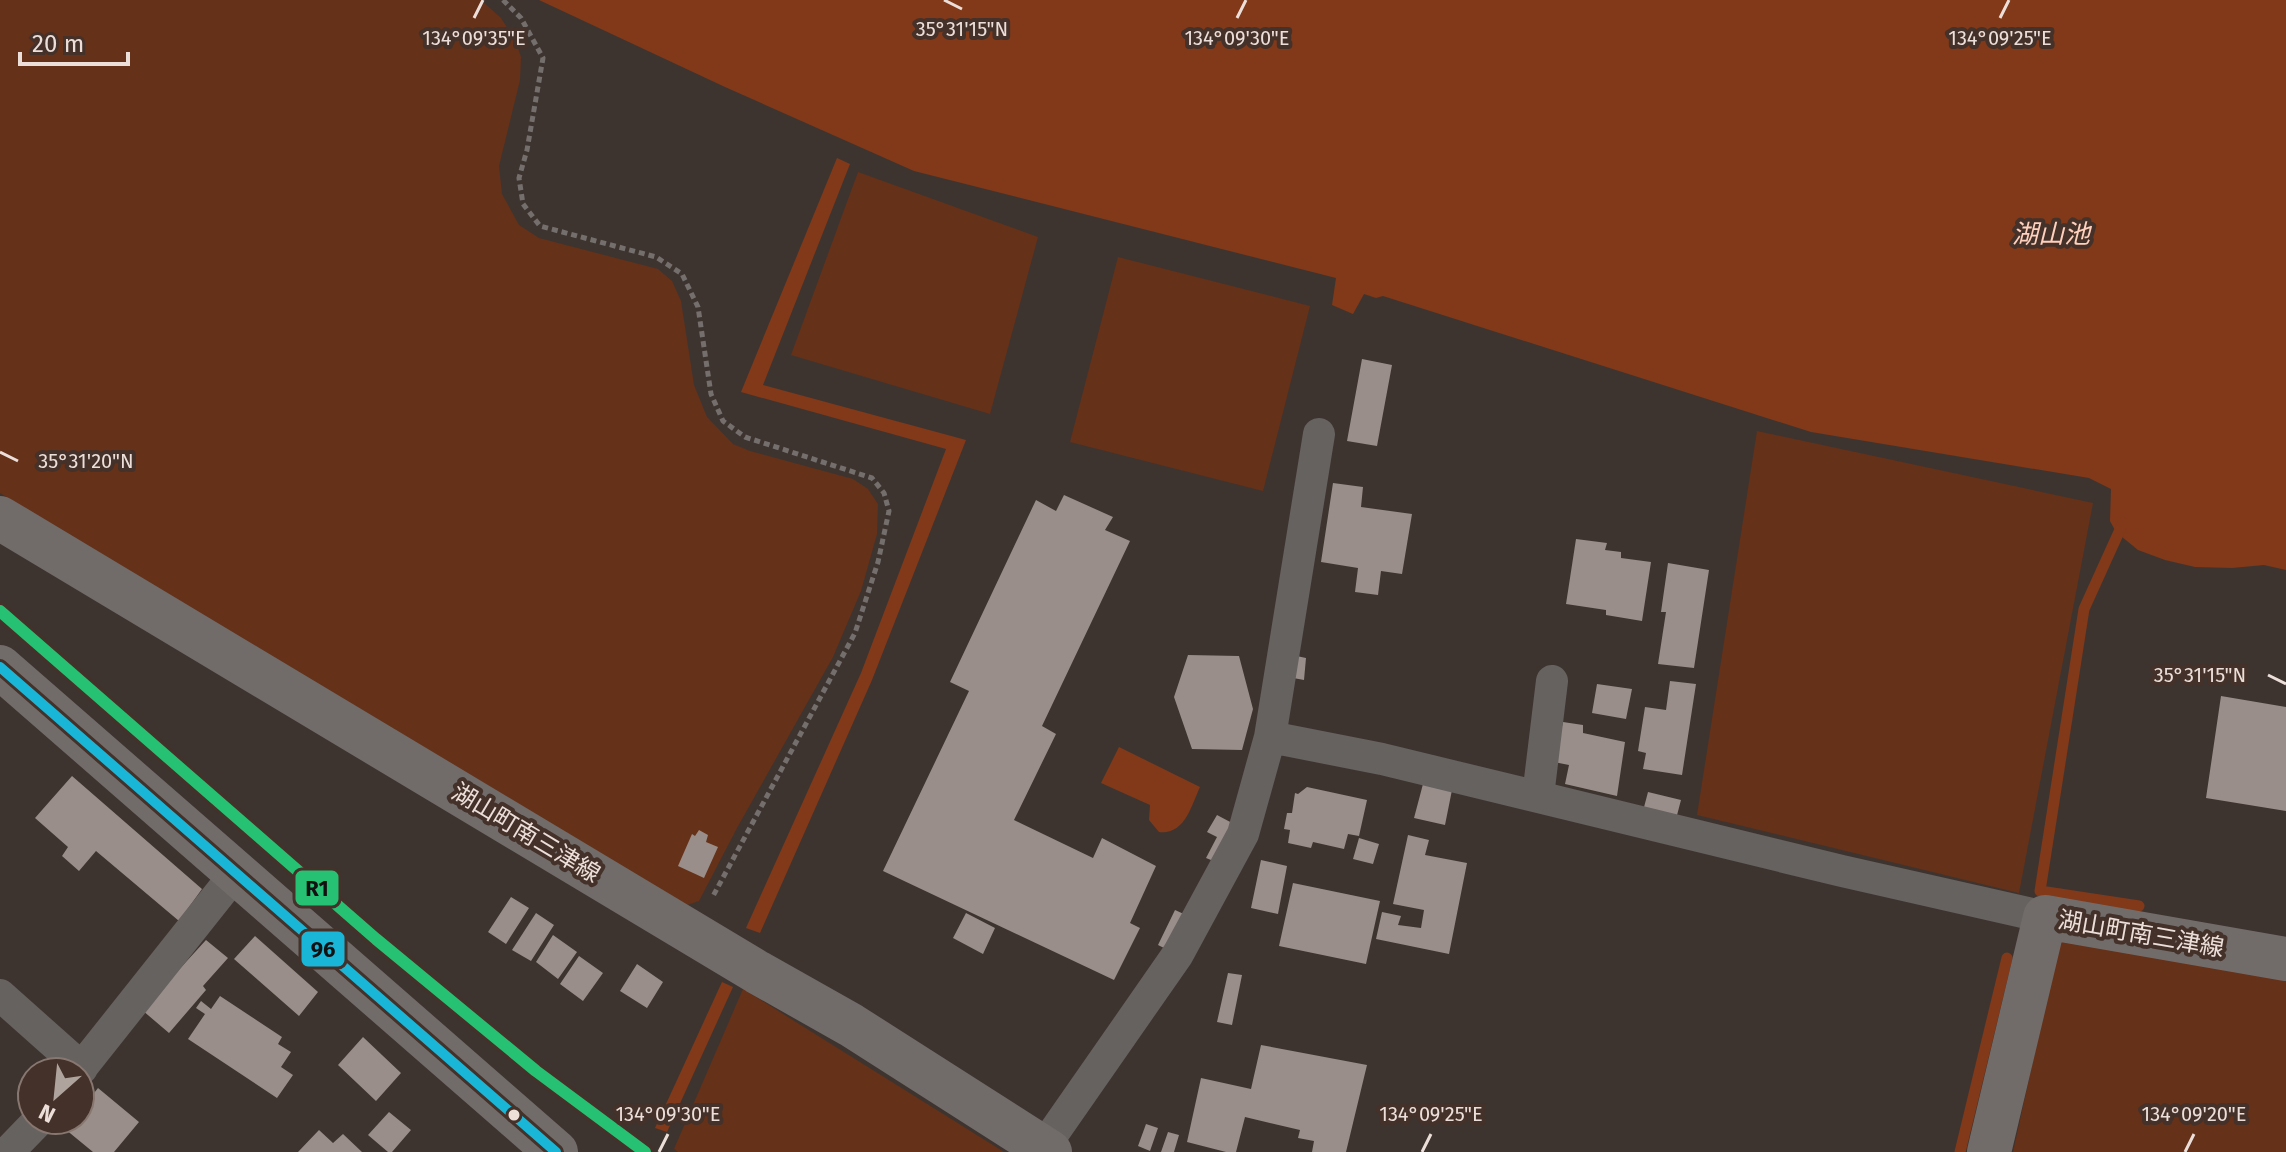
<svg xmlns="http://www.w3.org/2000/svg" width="2286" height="1152" viewBox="0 0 2286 1152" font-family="'Fira Sans','Noto Sans JP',sans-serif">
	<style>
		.green { fill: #653119 }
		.water { fill: #813919 }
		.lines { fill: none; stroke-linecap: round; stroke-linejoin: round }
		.stream { stroke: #813919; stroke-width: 11 }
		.building { fill: #998e89 }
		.path { stroke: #746f6d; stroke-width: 5; stroke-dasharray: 6 4; stroke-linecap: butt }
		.street { stroke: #666260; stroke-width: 32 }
		.secondary { stroke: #716c6a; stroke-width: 44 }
		.bus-1-casing { stroke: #443129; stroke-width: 16 }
		.bus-1 { stroke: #1ab6d8; stroke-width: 10 }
		.rail-1-casing { stroke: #443129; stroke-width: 18 }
		.rail-1 { stroke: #26c172; stroke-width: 12 }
		.ticks { fill: none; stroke: #ecdfda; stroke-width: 3 }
		.bus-dot { fill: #ecdfda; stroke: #443129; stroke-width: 3 }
		.labels { text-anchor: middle; stroke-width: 8; stroke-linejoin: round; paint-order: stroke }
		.street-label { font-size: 24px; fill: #ecdfda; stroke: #443129 }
		.water-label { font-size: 26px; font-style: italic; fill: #fed0bd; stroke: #443129 }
		.ticks-label { font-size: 20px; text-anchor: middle; fill: #ecdfda; stroke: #443129; stroke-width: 8; stroke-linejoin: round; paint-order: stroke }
		.line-badge { stroke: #443129; stroke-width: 3 }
		.pale-badge-label { font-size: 22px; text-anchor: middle; font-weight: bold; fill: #111 }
	</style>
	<rect width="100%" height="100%" fill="#3e342f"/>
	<path class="green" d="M0,0h481l20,18 15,24 5,15 -1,23 -21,86 3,28 17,31 20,13 119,31 14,12 9,20 13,84 13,32 26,27 17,7 103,28 15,10 10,15 -1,30 -16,57 -28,66 -96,171 -38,73 -12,4 -687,-412z
		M858,172l180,65 -48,177 -199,-59z
		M1118,257l192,49 -47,185 -193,-49z
		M1757,431l336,72 -74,390 -322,-78z
		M2060,938l226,41v173h-273z
		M743,989l261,163h-326l-4,-3z"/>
	<path class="water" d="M539,0h1747v570l-22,-5 -32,3 -37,-1 -30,-7 -27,-10 -22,-18 -6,-11 1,-32 -22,-11 -278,-46 -428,-136 -7,2 -12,-4 -11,20 -21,-9 4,-27 -422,-107 -189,-84z
		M837,158l13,6 -87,221 203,55 -94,240 -112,253 -14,-5 115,-255 85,-224 -205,-57z
		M1119,747l81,40c-9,19 -15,48 -41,45l-10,-12 1,-15 -49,-22z
		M722,982l11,5 -66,145 -12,-4z"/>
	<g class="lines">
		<path class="stream" d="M2123,523l-39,86 -44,282 99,15
			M1960,1152l47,-194"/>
	</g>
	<path class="building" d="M1362,359l30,6 -15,81 -30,-5z
		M1333,483l30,4 -2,20 51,7 -10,60 -21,-3 -3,24 -23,-3 3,-24 -37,-6z
		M1064,495l49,22 -8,13 25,11 -88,185 14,8 -42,86 79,38 9,-20 54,28 -26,57 10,5 -26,52 -231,-109 86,-180 -19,-9 86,-182 20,11z
		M1576,539l31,4 -2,7 16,2v6l30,4 -9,59 -36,-6v-5l-40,-6z
		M1668,563l41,7 -15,98 -36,-4 8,-52h-5z
		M1188,655l51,1 14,53 -11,41 -50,-1 -18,-52z
		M1292,655l14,3 -2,22 -16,-3z
		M1670,681l26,3 -14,91 -39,-6 3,-16 -8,-2 7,-44 21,3z
		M1597,684l35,5 -6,30 -34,-6z
		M2221,696l65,11v104l-80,-13z
		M1563,722l20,3v8l42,9 -8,54 -52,-12 4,-19 -15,-3z
		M72,776l130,113 -23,32 -83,-70 -17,20 -17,-15 6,-9 -33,-29z
		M1423,784l29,6 -7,35 -31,-7z
		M1307,787l60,13 -8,36 -11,-2 -4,15 -31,-7 -2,6 -23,-5 2,-13 -6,-1 3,-16h5l3,-20 3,1z
		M1648,792l33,8 -5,19 -33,-8z
		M1217,815l17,9 -18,38 -10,-4 11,-21 -10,-5z
		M699,830l9,5 -2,7 12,5 -14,31 -26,-12 14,-32 3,2z
		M1408,835l21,5 -4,15 42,8 -18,91 -73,-15 6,-27 19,4 -3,9 23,3 3,-18 -31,-6z
		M1359,838l20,6 -6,20 -20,-5z
		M1261,860l26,6 -9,48 -27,-6z
		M1293,883l87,18 -14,63 -87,-18z
		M511,897l18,11 -23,36 -18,-12z
		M1175,910l11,5 -18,35 -10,-5z
		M536,913l18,12 -23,36 -19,-11z
		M966,913l29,15 -12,26 -30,-16z
		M553,935l24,17 -19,27 -22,-17z
		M255,936l63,56 -19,24 -65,-57z
		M206,940l22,18 -25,28 3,4 -37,43 -27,-23z
		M579,956l24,17 -20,28 -23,-17z
		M637,964l26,18 -16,26 -27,-17z
		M1228,973l14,2 -10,50 -15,-3z
		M220,996l62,41 -4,7 13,8 -10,15 12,8 -16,23 -89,-59 17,-25 -9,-6 5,-7 10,8z
		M363,1037l38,36 -25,28 -38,-36z
		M1261,1045l106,20 -21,87h-34l2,-11 -16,-3 2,-8 -55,-13 -9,35h-10l-39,-10 14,-64 50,11z
		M98,1088l41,34 -25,30h-21l-28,-23 7,-9h8v-9z
		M389,1112l22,18 -19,22h-4l-20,-17z
		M1146,1124l12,4 -8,23 -12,-5z
		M319,1130l14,13 10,-9 19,18h-64z
		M1168,1132l11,3 -5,17h-13z"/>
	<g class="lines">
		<path class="path" d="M503,0l18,18 22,40 -16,92 -8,28 4,26 17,22 116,31 26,17 16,33 13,87 12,27 22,16 127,41 12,15 5,18 -11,51 -23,71 -143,265"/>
		<path class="street" d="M1270,737l112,22 460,112 203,46
			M1538,796l14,-115
			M0,995l82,73
			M78,1072l158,-199
			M1043,1148l135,-194 65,-120 27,-97 49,-303
			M8,1152l31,-32"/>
		<path class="secondary" d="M0,518l757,454 94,53 199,127
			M0,667l556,485
			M1989,1152l56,-235 241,42"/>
		<defs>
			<path id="bus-1" d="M0,667l556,485"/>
		</defs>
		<use href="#bus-1" class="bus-1-casing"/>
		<use href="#bus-1" class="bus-1"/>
		<defs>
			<path id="rail-1" d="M0,611l376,328 160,132 109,81"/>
		</defs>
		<use href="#rail-1" class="rail-1-casing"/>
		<use href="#rail-1" class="rail-1"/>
	</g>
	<path class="ticks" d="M944,0l18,9M474,18l9,-18M1237,18l9,-18M2000,18l9,-18M0,452l18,9M2268,675l18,9M659,1152l9,-18M1422,1152l9,-18M2185,1152l9,-18"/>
	<circle class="bus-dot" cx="514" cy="1115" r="7"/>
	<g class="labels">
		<g class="street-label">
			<text transform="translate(526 833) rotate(31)" y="8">湖山町南三津線</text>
			<text transform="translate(2141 934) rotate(10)" y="8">湖山町南三津線</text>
		</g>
		<g class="water-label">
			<text x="2051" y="243">湖山池</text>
		</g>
	</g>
	<g class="ticks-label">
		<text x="962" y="36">35°31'15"N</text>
		<text x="474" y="45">134°09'35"E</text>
		<text x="1237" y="45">134°09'30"E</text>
		<text x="2000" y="45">134°09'25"E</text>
		<text x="86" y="468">35°31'20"N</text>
		<text x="2200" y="682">35°31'15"N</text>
		<text x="668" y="1121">134°09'30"E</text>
		<text x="1431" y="1121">134°09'25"E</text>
		<text x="2194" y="1121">134°09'20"E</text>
	</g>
	<g class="line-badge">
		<rect x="294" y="869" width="46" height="38" rx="8" fill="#26c172"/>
		<rect x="300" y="930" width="46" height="38" rx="8" fill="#1ab6d8"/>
	</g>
	<g class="pale-badge-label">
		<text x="317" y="896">R1</text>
		<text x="323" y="957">96</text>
	</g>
	<g transform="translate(56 1096) rotate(207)"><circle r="38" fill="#443129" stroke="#877770" stroke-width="2"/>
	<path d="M0-6L14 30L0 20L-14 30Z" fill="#afa39e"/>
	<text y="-12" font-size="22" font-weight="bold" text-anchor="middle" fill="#ecdfda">N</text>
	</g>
	<path d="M20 52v12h108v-12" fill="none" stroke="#ecdfda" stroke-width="4"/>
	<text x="32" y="52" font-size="24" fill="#ecdfda" stroke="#443129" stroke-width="6" paint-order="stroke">20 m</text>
</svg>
